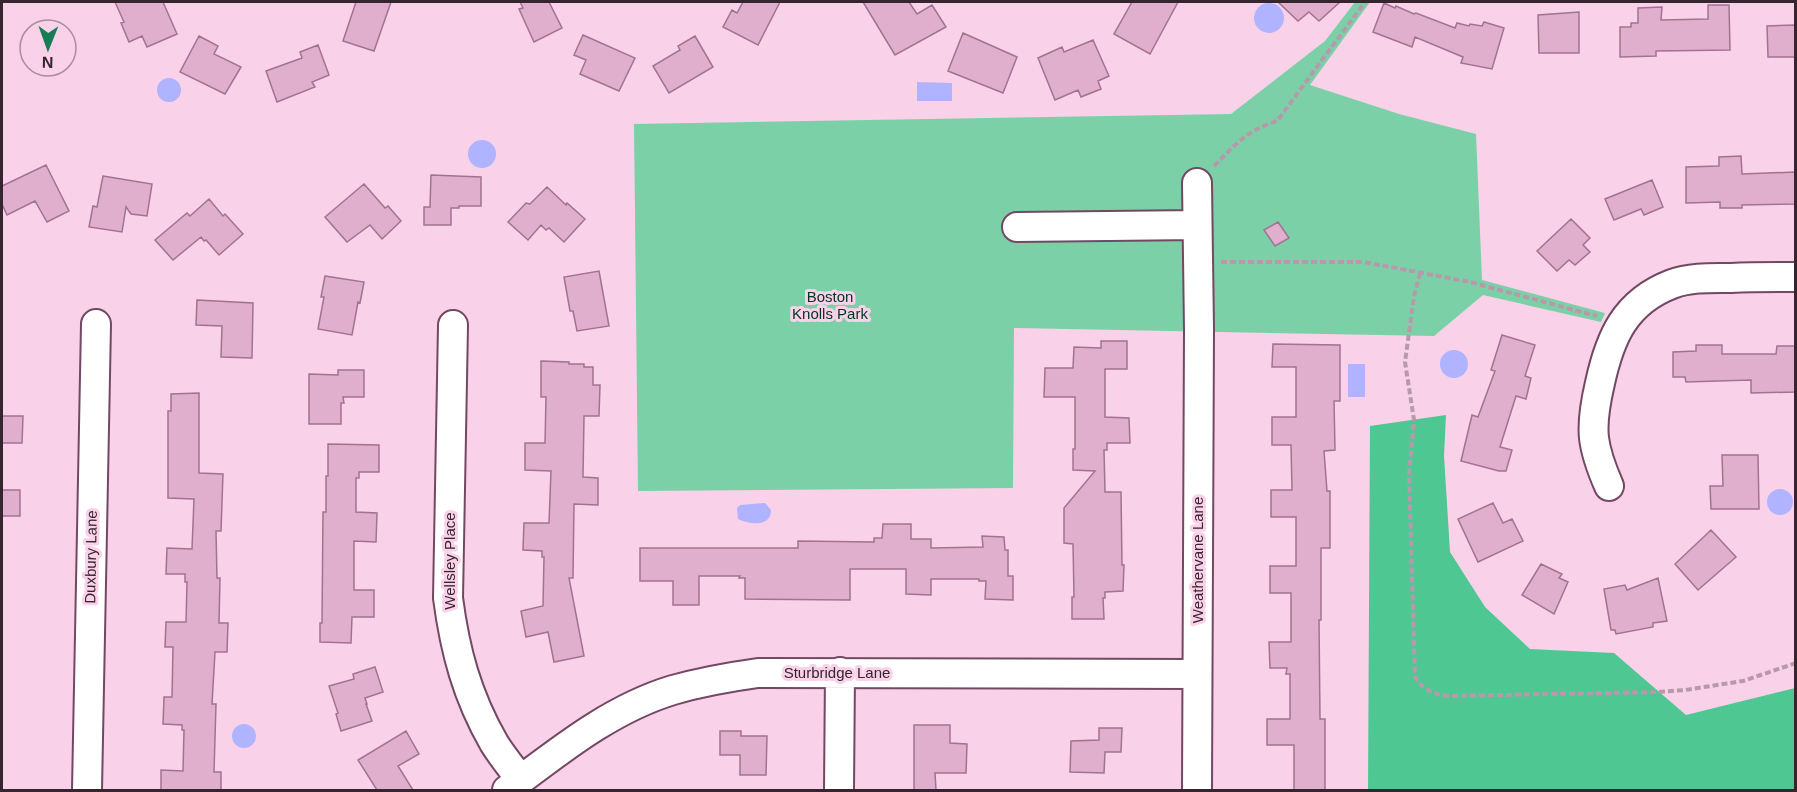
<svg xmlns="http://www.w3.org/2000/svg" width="1797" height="792" viewBox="0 0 1797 792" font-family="Helvetica,sans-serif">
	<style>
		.green { fill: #7cd0a7 }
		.forest { fill: #4ec793 }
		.water { fill: #b0b3ff }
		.building { fill: #e0afcd; stroke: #a17390; stroke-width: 1.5 }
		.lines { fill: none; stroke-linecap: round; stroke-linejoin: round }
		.minor-casing { stroke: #724863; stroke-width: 32 }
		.path { stroke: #b898ab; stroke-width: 4; stroke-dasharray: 6 3; stroke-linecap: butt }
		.minor { stroke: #fff; stroke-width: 28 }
		.labels { text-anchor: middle; stroke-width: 6; stroke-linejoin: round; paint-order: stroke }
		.park-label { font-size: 15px; fill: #00341f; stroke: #f9d1e9 }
		.street-label { font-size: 15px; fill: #36242f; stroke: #f9d1e9 }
	</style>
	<rect width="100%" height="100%" fill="#f9d1e9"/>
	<path class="green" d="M1355,2h15l-60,83 89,29 77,20 6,146 123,33 -4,9 -118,-27 -49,41 -420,-8 -1,160 -375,3 -4,-367 597,-10 94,-73z"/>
	<path class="forest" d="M1446,415l-2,41 6,96 35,55 45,42 84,4 72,62 109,-27v102h-427l2,-364z"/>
	<path class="water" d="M1254 18a15 15 0 1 1 30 0a15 15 0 1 1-30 0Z
		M157 90a12 12 0 1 1 24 0a12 12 0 1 1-24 0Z
		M917,82l35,1v18h-35z
		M468 154a14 14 0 1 1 28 0a14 14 0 1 1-28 0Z
		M1440 364a14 14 0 1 1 28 0a14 14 0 1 1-28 0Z
		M1348,364h17v33h-17z
		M1767 502a13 13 0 1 1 26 0a13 13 0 1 1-26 0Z
		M765,503l6,7c0,17 -21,15 -33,9l-1,-11 3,-3z
		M232 736a12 12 0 1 1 24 0a12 12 0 1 1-24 0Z"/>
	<path class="building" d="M115,2h48l14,32 -30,13 -5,-11 -13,6 -8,-19 3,-1z
		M356,2h35l-17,49 -31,-10z
		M520,2h29l13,26 -28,14 -15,-33 4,-1z
		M743,2h37l-22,43 -35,-18 9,-17 5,3z
		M863,2h46l8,12 15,-9 14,22 -51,28z
		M1132,2h46l-28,52 -36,-20z
		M1278,2h62l-21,19 -10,-9 -11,9z
		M1384,3l11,5 1,-2 18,8 2,-1 39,15 2,-5 12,3 1,-2 12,2 2,-4 20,6 -12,41 -31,-6 2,-6 -48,-20 -3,10 -39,-15z
		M1708,5h21l1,45 -74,1v5l-36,1v-30h11v-4h7v-15l24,-1 -1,13 47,-1z
		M1579,12v41h-40l-1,-38z
		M1796,25v32h-28l-1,-31z
		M963,33l54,24 -14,36 -55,-22z
		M583,35l52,23 -16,33 -39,-17 6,-14 -12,-5z
		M199,36l19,10 -4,8 27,13 -16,27 -45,-22z
		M695,36l18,31 -44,26 -16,-27 27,-16 -2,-4z
		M1093,40l16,36 -11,5 3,8 -20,8 -3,-7 -23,10 -17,-42 24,-11 2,5z
		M318,45l11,30 -17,7 3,5 -38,15 -11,-31 36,-13 -2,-6z
		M1741,156l1,18 54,-2v32l-54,1v3h-22v-6l-34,1v-36l33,-1v-9z
		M46,165l23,46 -22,11 -12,-21 -28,14 -5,-11v-18z
		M431,175l50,2v29h-22v2h-8v17h-27v-18h6z
		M103,176l49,8 -5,32 -16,-2 -5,-7 -4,25 -33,-5 4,-21 4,1z
		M1652,180l11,27 -19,8 -3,-6 -27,11 -9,-21z
		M364,184l21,24 3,-2 13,15 -19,18 -12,-14 -23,17 -22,-25z
		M547,187l19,18 1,-2 18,16 -21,23 -15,-14 -3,2 -5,-5 -13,15 -20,-18 18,-19 4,1z
		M209,199l14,17 2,-2 18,20 -24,21 -13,-15 -2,1 -3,-4 -28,23 -18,-20 32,-27 3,3z
		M1571,219l19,19 -7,7 7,7 -15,13 -6,-5 -12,11 -20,-20z
		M1278,222l11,16 -14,8 -11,-16z
		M599,271l10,55 -32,5 -4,-20h-3l-6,-34z
		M325,276l39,6 -4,21 -2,-1 -6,33 -34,-6 6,-32h-3z
		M197,300l56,3 -1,55 -31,-1 1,-31 -26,-1z
		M1502,335l33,10 -10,31 6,2 -5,21 -10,-3 -16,51 12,3 -6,21h-7l-38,-10 11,-46 6,2 17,-46 -4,-1z
		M1101,341h26v28h-22v48l24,1 1,25h-23v7h-3l1,42h16l1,73h2l-1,26 -18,1v6h-2l1,21h-32v-22h2l-1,-53 -9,-1v-35l31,-37 -22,-1v-21h2v-52h-31l1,-29h28l1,-21 27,1z
		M1273,344l67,1v56h-6l1,49 -11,1 3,40h3v57h-9v72h-2l1,99h5v71h-31v-45h-27v-26h23v-45h-4l1,-6h-17l-1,-26h22v-49h-21v-27h26v-49h-25v-27h21l-1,-45h-19v-28h24v-50h-24z
		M1696,345h26v9h54l1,-8h19v46l-45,1v-13l-65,2 -1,-5h-12v-25l23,-1z
		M541,361l28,1v2h15v3h9v18h7l-1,31h-15l-1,61 15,1v27l-24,-1 -1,74h-4l15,78 -30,6 -6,-30 -22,5 -5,-26 22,-5 1,-49h-2v-6l-19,-1 1,-27h25l2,-52 -26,-1v-27h20l1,-46h-5z
		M338,370h26v27h-21l1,6h-3v21h-32v-50l29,1z
		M199,393v80l24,1 -2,57h-5l1,47h3l-1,45h9l-1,29h-12l-3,52h4l-2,68h7v18h-60v-20l22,1 1,-41h-2v-5l-19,-1 1,-27h8l1,-50h-8l1,-25h20l1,-40h-2v-8h-19l1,-26 25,1 2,-50 -26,-1v-87h3v-17z
		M2,416h21l-1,27h-20z
		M328,444l51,1v27h-20v6h-3v34l21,1 -1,29 -22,-1v49h20v27h-22l-1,26 -31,-1v-19h2l1,-111h3v-36h2z
		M1722,455h36l1,54h-48l-1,-23h13z
		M2,490h18v26h-18z
		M1493,503l10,20 9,-4 11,22 -45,21 -20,-43z
		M883,524h28v15h20v9l52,-1 -1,-11 22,1 1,13h3v26h5v24l-28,-1 1,-18h-7v-2h-48v16l-25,-1v-25h-56v31l-105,-1v-21h-6l1,-2h-41v29h-26v-24h-33v-33h158v-7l76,1v-4h8z
		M1711,530l25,27 -38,33 -23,-26z
		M1541,564l21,10 -3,4 9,4 -14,32 -32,-19z
		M1658,578l9,43 -14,2v4l-37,7 -1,-4h-4l-7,-41 21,-4 2,5z
		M375,667l8,25 -18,6 2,6h-1l6,17 -31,10 -5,-17 2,-1 -9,-27 25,-7 -1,-5z
		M914,725h36v18l17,1 -1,29h-31l1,17h-22z
		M1099,728h23l-1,24h-16l-1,21 -34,-1 1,-31 28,-1z
		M406,731l13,23 -21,12 15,24h-36l-19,-30z
		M720,731h21v5h26l-1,39h-26v-20h-20z"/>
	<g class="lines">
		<defs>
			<path id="minor" d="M1197,183l2,147 -2,460
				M1017,227l180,-2
				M453,325l-5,273c7,53 19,98 46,145 8,13 18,25 27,37
				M1609,486c-7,-16 -13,-31 -15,-48 -2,-18 2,-38 6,-55 10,-46 25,-81 72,-99 19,-7 39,-6 59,-6 22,-1 43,-1 65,-1
				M87,790l9,-466
				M507,790c51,-38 103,-81 166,-100 28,-8 56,-13 85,-17l439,1
				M839,790l1,-118"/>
		</defs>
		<use href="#minor" class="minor-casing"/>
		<path class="path" d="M1214,166c23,-23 32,-35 63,-45l88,-119
			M1221,262h143l106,20 127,34
			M1420,273l-6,23 -9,66 9,58 -5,54 6,203c7,12 18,17 32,19l211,-4 27,-2 58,-9 53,-18"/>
		<use href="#minor" class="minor"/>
	</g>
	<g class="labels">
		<g class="park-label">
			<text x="830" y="302">Boston<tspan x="830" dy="17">Knolls Park</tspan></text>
		</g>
		<g class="street-label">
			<text transform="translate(91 557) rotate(-89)" y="5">Duxbury Lane</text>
			<text transform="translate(1198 560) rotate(-90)" y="5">Weathervane Lane</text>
			<text transform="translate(450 561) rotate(-90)" y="5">Wellsley Place</text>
			<text x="837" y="678">Sturbridge Lane</text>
		</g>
	</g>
	<rect width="1797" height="792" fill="none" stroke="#36242f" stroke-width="6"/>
	<g transform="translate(48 48) rotate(181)"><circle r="28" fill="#f9d1e9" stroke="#ab8c9f" stroke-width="1.5"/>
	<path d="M0-4.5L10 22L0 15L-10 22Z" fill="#187d56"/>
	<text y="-9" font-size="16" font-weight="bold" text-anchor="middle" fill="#36242f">N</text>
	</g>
</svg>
